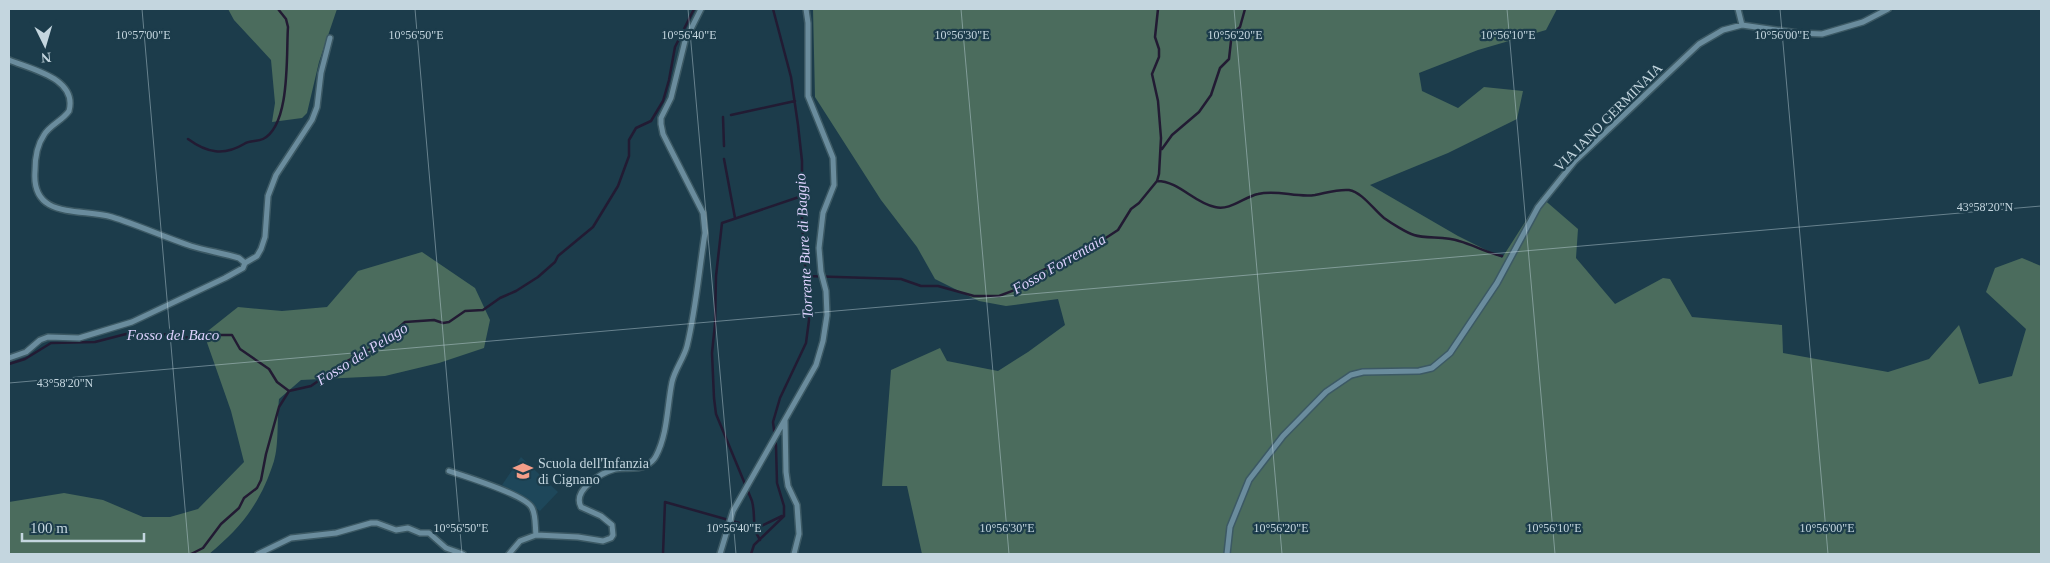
<svg xmlns="http://www.w3.org/2000/svg" width="2050" height="563" viewBox="0 0 2050 563" font-family="'Times New Roman',serif">
	<style>
		.built { fill: #1e475a }
		.forest { fill: #4b6c5d }
		.lines { fill: none; stroke-linecap: round; stroke-linejoin: round }
		.stream { stroke: #221b33; stroke-width: 2.5 }
		.street-casing { stroke: #3c5964; stroke-width: 8 }
		.street { stroke: #6a8c9d; stroke-width: 5 }
		.ticks { fill: none; stroke: #c4d6df; stroke-width: 1; stroke-opacity: 0.45 }
		.labels { text-anchor: middle; stroke-width: 4.5; stroke-linejoin: round; paint-order: stroke }
		.street-label { font-size: 14px; fill: #c4d6df; stroke: #1c3c4b }
		.poi-label { font-size: 14px; fill: #c4d6df; stroke: #1c3c4b; text-anchor: start }
		.water-label { font-size: 15px; font-style: italic; fill: #ddd2fe; stroke: #1c3c4b }
		.ticks-label { font-size: 12px; text-anchor: middle; fill: #c4d6df; stroke: #1c3c4b; stroke-width: 4.5; stroke-linejoin: round; paint-order: stroke }
	</style>
	<rect width="100%" height="100%" fill="#1c3c4b"/>
	<path class="built" d="M521,457l37,35 -18,19 -38,-26z"/>
	<path class="forest" d="M228,9h109l-18,53 -12,51 -5,5 -30,4 3,-19 -4,-43 -37,-40z
		M813,9h744l-11,21 -68,20 -59,23 3,18 36,17 26,-21 39,4 -6,28 -69,34 -78,32 88,51 44,22 39,-61 37,32 -2,29 39,46 48,-26 7,1 22,38 90,8 1,28 105,19 41,-13 30,-34 20,59 33,-8 14,-47 -40,-37 9,-24 27,-10 19,8v288h-1119l-15,-68h-25l9,-116 49,-22 7,13 51,10 30,-19 37,-27 -7,-26 -52,7 -27,-5 -44,-22 -18,-32 -36,-47 -66,-103z
		M422,252l53,36 15,32 -6,28 -45,15 -54,13 -84,4 -22,19c-2,18 0,46 -5,62 -13,41 -32,66 -65,93h-200v-52l55,-9 39,7 40,17h27l28,-8 46,-47 -13,-51 -27,-77 34,-27 44,4 45,-4 31,-36z"/>
	<g class="lines">
		<path class="stream" d="M731,115l64,-14
			M723,117l1,29
			M188,139c19,14 36,17 56,5 6,-4 13,-2 19,-5 28,-14 23,-86 25,-112l-2,-8 -8,-10
			M1162,149l10,-14 27,-23 12,-17 9,-27 9,-9 2,-18 2,-8 7,-6 5,-18
			M724,159l11,59
			M1157,181c22,0 37,22 58,26 15,4 29,-10 43,-13 19,-5 38,4 57,1 11,-2 22,-6 34,-5 13,2 25,20 35,28 7,5 23,15 30,17 12,4 31,1 45,6 15,4 28,12 43,15
			M806,276l95,3 20,7h17l36,10h25l21,-8 6,-8 9,-6 20,-10 23,-8 40,-26 13,-21 8,-6 18,-22 2,-7 2,-36 -3,-37 -6,-27 7,-17v-8l-4,-12 3,-28
			M9,364l16,-5 26,-16 44,-1 31,-8 13,4 29,-4 9,3 25,1 6,-3h24l8,14 29,20 8,13 12,9
			M760,540c-9,-14 -4,-24 -8,-39l-36,-87 -2,-16 -2,-45 3,-29 1,-48 6,-53 80,-27
			M191,554l12,-6 18,-24 18,-16 5,-10 13,-10 4,-8 5,-26 13,-47 10,-16 22,-5 36,-25 33,-17 25,-22 29,-2 9,3 6,-1 16,-11 18,-1 17,-12 16,-7 22,-14 17,-15 3,-6 35,-29 25,-41 11,-30v-16l7,-12 15,-7 12,-20 6,-21 6,-33 19,-38
			M663,554l2,-52 92,26 25,-12
			M751,554l3,-9 30,-29v-10l-7,-23 -1,-37 -3,-24 7,-24 26,-55 3,-23 -7,-98v-61l-4,-36 -7,-48 -18,-68"/>
		<defs>
			<path id="street" d="M1738,9l4,16
				M9,60c21,9 69,18 60,51 -7,10 -19,14 -25,24 -7,10 -9,25 -9,36 -4,49 46,37 77,46 26,8 52,20 79,29 16,5 32,7 48,12l6,5 -2,5 -18,10 -93,44 -53,16 -31,-1 -8,3 -14,12 -17,6
				M245,263l12,-7 4,-7 4,-12 3,-41 8,-21 36,-55 5,-13 4,-34 9,-35
				M785,420l1,52 2,14 9,19 2,29 -5,20
				M449,471c15,5 77,24 83,37 4,7 3,19 4,27
				M258,554l33,-16 45,-5 35,-10h6l19,7 12,-2 12,5h9l17,15 17,6
				M509,554l11,-13 16,-6 42,2 25,4 8,-3 2,-3 -1,-10 -11,-9 -20,-9c-9,-17 20,-34 34,-38 9,-2 20,1 30,-3 4,-2 9,-6 11,-10 12,-23 11,-50 16,-74 3,-13 12,-24 15,-36 9,-37 12,-76 18,-113l-2,-20 -33,-65 -7,-14 -2,-10v-6l10,-20 14,-57 16,-32
				M720,554l13,-43 83,-146 7,-24 4,-26 -1,-24 -5,-19 -2,-24 4,-35 11,-28 -1,-27 -25,-62v-73l-2,-14
				M1227,554l3,-27 19,-47 34,-44 43,-44 25,-17 12,-3 56,-1 13,-3 18,-15 47,-70 41,-76 37,-46 124,-117 24,-14 19,-5 56,8 24,1 41,-12 25,-13"/>
		</defs>
		<use href="#street" class="street-casing"/>
		<use href="#street" class="street"/>
	</g>
	<path class="ticks" d="M142,9l47,545M415,9l47,545M688,9l48,545M961,9l48,545M1234,9l48,545M1507,9l48,545M1780,9l48,545M9,383l2032,-177"/>
	<defs>
		<symbol id="school-bare" viewBox="-9 -9 18 18"><path d="M0-5L7-2L0 1L-7-2ZM-4 1L0 2.5L4 1V4Q0 6-4 4Z" fill="#f49e89" stroke="#1c3c4b" stroke-width="2.5" paint-order="stroke"/></symbol>
	</defs>
	<g fill-rule="evenodd">
		<use href="#school-bare" x="509" y="457" width="28" height="28"/>
	</g>
	<g class="labels">
		<g class="street-label">
			<text transform="translate(1608 117) rotate(-45)" y="5">VIA IANO GERMINAIA</text>
		</g>
		<g class="poi-label">
			<text x="538" y="468">Scuola dell'Infanzia<tspan x="538" dy="16">di Cignano</tspan></text>
		</g>
		<g class="water-label">
			<text transform="translate(804 246) rotate(-93)" y="5">Torrente Bure di Baggio</text>
			<text transform="translate(1059 264) rotate(-30)" y="5">Fosso Forrentaia</text>
			<text x="173" y="340">Fosso del Baco</text>
			<text transform="translate(362 354) rotate(-32)" y="5">Fosso del Pelago</text>
		</g>
	</g>
	<g class="ticks-label">
		<text x="143" y="39">10°57'00"E</text>
		<text x="416" y="39">10°56'50"E</text>
		<text x="689" y="39">10°56'40"E</text>
		<text x="962" y="39">10°56'30"E</text>
		<text x="1235" y="39">10°56'20"E</text>
		<text x="1508" y="39">10°56'10"E</text>
		<text x="1782" y="39">10°56'00"E</text>
		<text x="1985" y="211">43°58'20"N</text>
		<text x="65" y="387">43°58'20"N</text>
		<text x="461" y="532">10°56'50"E</text>
		<text x="734" y="532">10°56'40"E</text>
		<text x="1007" y="532">10°56'30"E</text>
		<text x="1281" y="532">10°56'20"E</text>
		<text x="1554" y="532">10°56'10"E</text>
		<text x="1827" y="532">10°56'00"E</text>
	</g>
	<rect width="2050" height="563" fill="none" stroke="#c4d6df" stroke-width="20"/>
	<g transform="translate(45 45) rotate(175)" stroke="#1c3c4b" stroke-width="4" paint-order="stroke">
	<path d="M0-4L9 19L0 12L-9 19Z" fill="#c4d6df"/>
	<text y="-8" font-size="14" font-weight="bold" text-anchor="middle" fill="#c4d6df">N</text>
	</g>
	<path d="M22 533v8h122v-8" fill="none" stroke="#c4d6df" stroke-width="2.5"/>
	<text x="30" y="533" font-size="15" fill="#c4d6df" stroke="#1c3c4b" stroke-width="4" paint-order="stroke">100 m</text>
</svg>
